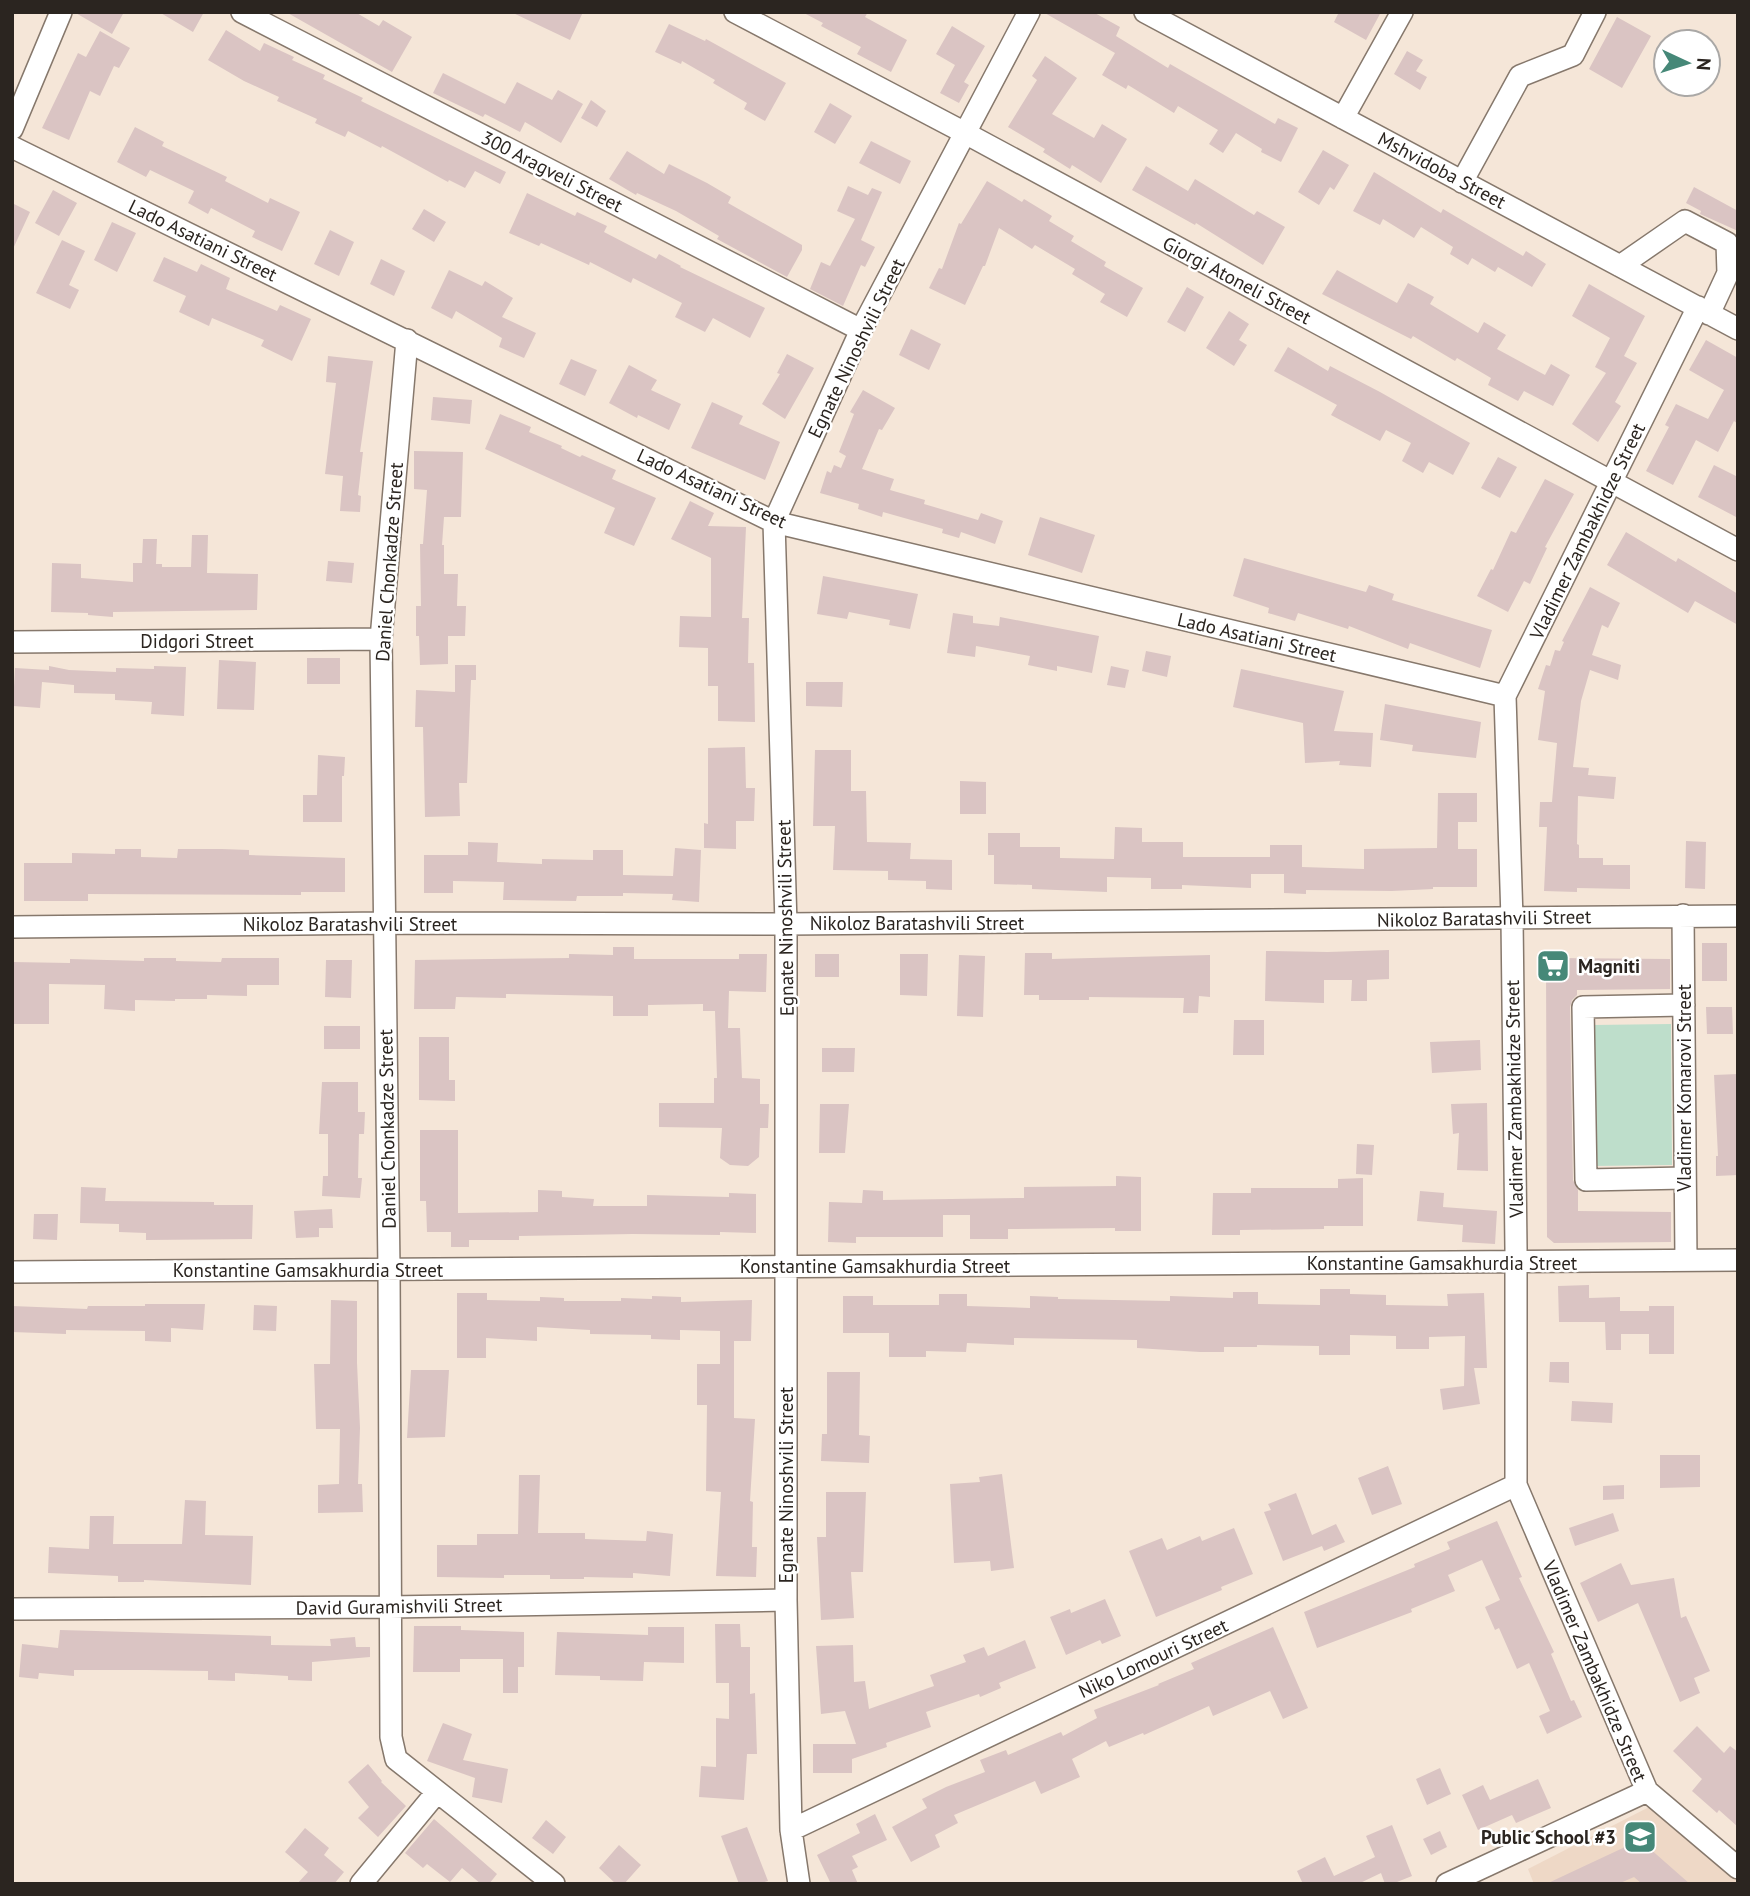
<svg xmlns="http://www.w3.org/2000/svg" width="1750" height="1896" viewBox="0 0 1750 1896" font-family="'PT Sans',sans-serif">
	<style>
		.built { fill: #eed8c6 }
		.green { fill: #bedecb }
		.building { fill: #dac4c3 }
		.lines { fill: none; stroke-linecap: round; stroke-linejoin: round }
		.minor-casing { stroke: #86786c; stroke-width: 24 }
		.minor { stroke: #fff; stroke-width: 21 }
		.labels { text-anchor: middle; stroke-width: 5; stroke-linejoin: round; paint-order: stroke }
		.street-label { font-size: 19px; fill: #2b2520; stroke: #fff }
		.poi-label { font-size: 19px; font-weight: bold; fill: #2b2520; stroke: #fff; text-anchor: start }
	</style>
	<rect width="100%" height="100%" fill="#f5e6d8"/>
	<path class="built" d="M1653,1805l85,76v3h-204l-6,-15z"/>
	<path class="green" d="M1671,1024l1,141 -78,1 -1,-141z"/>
	<path class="building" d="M74,12h50l-12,22z
		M159,12h45l-11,20z
		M286,12h69l24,14 4,-6 29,17 -20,35z
		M511,12h72l-13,28z
		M802,12h66l-3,5 42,23 -16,32 -34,-18 4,-7 -40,-21 2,-3z
		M1043,12h50l27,15 -4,9 52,32 2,-4 105,60 3,-6 20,10 -17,34 -20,-10 1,-3 -26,-16 -13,20 -14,-9 9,-14 -40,-24 -4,7 -46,-28 -2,4 -24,-14 13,-22z
		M1339,12h42l-15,28 -32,-18z
		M1617,17l34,19 -29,52 -33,-19z
		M669,24l36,17 1,-2 80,44 -21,38 -21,-12 3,-6 -34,-20 2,-3 -33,-19 -1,3 -26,-12z
		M952,26l33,20 -21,36 5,3 -10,18 -19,-10 15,-28 -19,-11z
		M226,30l34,21 4,-8 30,14 -2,3 33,15 -2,4 40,19 -2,3 145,71 -6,12 -25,-13 -10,17 -16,-8 -1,2 -66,-36 -1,2 -33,-17 -3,6 -30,-14 2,-4 -40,-18 2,-4 -35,-16 -36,-21z
		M100,31l30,17 -11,20 -5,-2 -14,30 -10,-5 -21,49 -27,-12 36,-75 8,4z
		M1407,51l16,9 -7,11 11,6 -7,13 -26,-16z
		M1045,56l32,22 -25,36 42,24 8,-14 25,15 -26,44 -29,-18 -2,4 -27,-17 2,-3 -37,-22 29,-47 -5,-4z
		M443,73l62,31 12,-22 35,18 6,-10 25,14 -22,39 -36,-21 -5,10 -35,-18 -2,3 -50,-24z
		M591,100l15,11 -9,16 -16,-9z
		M830,103l22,13 -17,28 -21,-12z
		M135,127l29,15 -2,4 65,31 -2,4 43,22 2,-5 30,14 -18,39 -30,-14 3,-6 -44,-23 -3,6 -20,-11 6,-12 -44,-21 -4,7 -29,-15z
		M871,141l40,20 -11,23 -41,-21z
		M1323,150l26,15 -15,25 -4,-3 -11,18 -21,-13z
		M627,151l37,23 5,-10 38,19 24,14 -3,6 74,42v5l-15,27 -70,-38 2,-3 -43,-25 -39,-18 -1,2 -27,-16z
		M1146,166l42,25 7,-12 59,36 3,-4 28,16 -22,38 -67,-42 -1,2 -63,-35z
		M1374,172l67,41 2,-4 80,47 3,-5 20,13 -14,23 -34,-20 -3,5 -23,-14 -4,7 -18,-11 3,-7 -32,-20 -7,11 -31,-19 -3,6 -27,-14z
		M987,181l35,21 2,-3 28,17 -3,5 25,15 -3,5 35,21 -2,4 39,22 -16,29 -27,-15 5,-8 -33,-20 3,-5 -40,-24 -3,4 -33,-21 -14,38h-2l-18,39 -36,-17 10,-20 3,1 17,-46 2,1z
		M848,186l20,9 4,-7 10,4 -21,48 14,7 -10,20 -4,-2 -18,41 -33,-17 11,-27 9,4 25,-47 -18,-8z
		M1694,187l44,24v20l-38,-17 1,-3 -15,-8z
		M53,190l24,13 -18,33 -24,-13z
		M527,193l48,23 2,-4 30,14 -3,6 52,27 3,-5 22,12 -1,1 85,41 -15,30 -37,-20 -8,14 -30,-15 7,-14 -49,-25 -2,5 -41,-21 -1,3 -48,-22 -2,3 -30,-13z
		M12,203l18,9 -18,39z
		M424,209l22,13 -12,20 -22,-13z
		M112,222l24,11 -19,39 -23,-12z
		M330,230l24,12 -15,34 -25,-12z
		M62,240l23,11 -16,34 10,5 -9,19 -34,-16z
		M164,257l33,15 4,-8 29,14 -4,11 51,22 3,-6 31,14 -19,42 -31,-15 3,-6 -52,-22 -3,8 -30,-14 7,-16 -33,-15z
		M381,259l24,12 -11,25 -24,-12z
		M449,270l33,16 3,-5 28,17 -11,19 34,16 -12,25 -25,-11 3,-9 -46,-27 -4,8 -21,-11z
		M1337,270l60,33 11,-20 26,14 -4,7 48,29 6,-11 22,13 -9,14 48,26 6,-11 19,11 -17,31 -29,-15 -6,10 -30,-16 3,-7 -34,-20 -2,3 -42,-25 -2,3 -89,-45z
		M1589,284l56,32 -21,40 13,7 -22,39 6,4 -23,36 -26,-18 34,-51 -11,-6 15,-29 -38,-22z
		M1187,287l17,10 -19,35 -18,-10z
		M1229,311l20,13 -10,16 8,5 -13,21 -28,-18z
		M911,329l30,15 -12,26 -30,-15z
		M1706,340l32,18v66l-4,-3 -16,31 -22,-12 -23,45 -27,-14 23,-44 -4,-2 11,-21 32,15 16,-29 -35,-20z
		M1288,347l40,24 2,-5 50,26 90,51 -17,32 -24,-13 -6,11 -21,-12 9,-18 -25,-13 -6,11 -49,-26 6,-10 -63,-34z
		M787,354l27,14 -29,51 -23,-15 18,-30 -3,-1z
		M328,356l45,5 -13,91h3l-5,43 3,1 -1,16 -20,-1 3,-35 -18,-2 11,-91 -10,-1z
		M571,359l26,11 -12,26 -26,-12z
		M629,365l28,15 -6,10 30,14 -12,26 -31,-15 -1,3 -28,-15z
		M863,390l32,18 -13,22 -3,-1 -17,40 32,10 -4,11 35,10 -1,4 54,16 3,-7 22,8 -8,23 -34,-12 -2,6 -17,-5 1,-4 -60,-17 -1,5 -24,-8 1,-5 -39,-11 7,-22 4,2 3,-8 7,3 5,-12 -7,-4 15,-38 -4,-2z
		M433,397l39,3 -2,24 -39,-4z
		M712,402l31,14 -4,8 41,18 -15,38 -74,-32z
		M500,414l31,13 -2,5 33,14 -1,2 19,9 2,-2 34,15 -4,9 44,19 -22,48 -30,-13 11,-25 -130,-59z
		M414,451l49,1 -2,65h-17l-2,28h2v29h14l-1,32h9l-1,30h-17v28l-28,1 -1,-29h-3v-30h5l-1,-62h3l4,-54 -13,-1z
		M1498,457l19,10 -17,31 -19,-10z
		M1714,465l24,12v41l-40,-21z
		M1545,479l29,15 -29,53 2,1 -17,36 -6,-3 -16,31 -31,-16 14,-27 2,1 18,-39 5,2z
		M690,501l24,12 -6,13 38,1 -4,91h7l-1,45h6l1,59 -37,-1v-35h-10v-38l-29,-1 1,-31 31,1v-59l-40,-19z
		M1040,517l55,18 -13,38 -54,-18z
		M1626,532l50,30 2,-4 60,36v31l-43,-24 -7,12 -81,-48z
		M192,535h16l-1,38 51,1 -1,36 -144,2v5l-25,-2v-2l-37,-1 1,-49 29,1v14l52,4v-19h9l1,-24h14l-1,25h6v3h29z
		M1244,558l122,34 3,-7 25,9 -2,6 100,30 -12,38 -70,-25 -2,6 -59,-23 -1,3 -50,-16 -3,8 -27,-8 1,-5 -36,-12z
		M328,561l26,2 -2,20 -26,-2z
		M823,576l95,18 -8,35 -21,-4 1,-5 -41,-8 -2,7 -30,-5z
		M1590,587l30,16 -12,25 -6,-3 -10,30 29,10 -3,15 -28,-10 -9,31 -8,66 16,1 -1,7 28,2 -2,22 -36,-3 -1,48 2,1v13h24v7h27v24l-53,-1v4l-33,-1 3,-64h-8l1,-25h12l5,-59 -19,-3 7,-49 -7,-2 8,-24 4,1 5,-16 5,1 4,-9 -2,-1z
		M953,613l20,3v7l26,3 1,-9 99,19 -7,37 -35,-7v5l-29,-6 2,-9 -54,-10 -1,11 -28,-4z
		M1146,651l25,5 -4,21 -25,-6z
		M307,658h33v26h-33z
		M219,660l37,2 -2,48 -37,-1z
		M455,665h21v15h-5l-4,103h-8l1,33 -35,1 -2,-90h-8l1,-37 39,2z
		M49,666l20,4 47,2v-4l38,1v-3l32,1 -2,49 -33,-2 1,-12 -37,-2v-6l-41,-1v-8l-32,-3 -2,26 -27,-2 2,-38 34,2z
		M1111,666l18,4 -4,18 -18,-3z
		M1241,669l103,22 -10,40 39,2 -2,34 -32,-2 1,-4 -35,2 -2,-40 -70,-16z
		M806,682h37l-1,25 -36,-1z
		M1385,704l96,18 -5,36 -64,-7 1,-6 -33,-5z
		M745,747l1,41h9l-1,33h-18v28l-32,-1v-25l4,1v-76z
		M815,750h36v41h15l1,51 44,1 -1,16 42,1v30l-26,-1v-8l-38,-1v-9l-55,-1 2,-44h-22z
		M318,755l27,2 -1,19h-2v46h-39v-27h14z
		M960,781l26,1v32h-26z
		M1438,793h39v29h-19v27h19v38h-44v2l-41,2 -86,-1v4l-22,-1v-19h-33v14l-69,-3v4h-31v-11l-44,-1v15l-75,-3v-4l-38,-1v-29h-6v-22h32v14h40v11l54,1 1,-32 27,1v14h41v15h87v-12h32v22l62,2v-20l73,-1z
		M1686,841l20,1 -1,47 -20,-1z
		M468,842l30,1 -1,19 45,2v-5l51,1v-10h30v25l50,1 2,-28 26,2 -2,52 -27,-2 1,-6 -50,-1v3h-46l-1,5 -73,-1 1,-18 -51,-1v12h-29v-38h44z
		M115,849h26v8l36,1 1,-9h44l27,1v5l96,3v34h-44v3l-213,-1v7h-64v-38h48v-10l43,1z
		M1702,943h25v38h-25z
		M613,947h21v12h105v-5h28l-1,38 -37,-1 -1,37h12l2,50 18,1v25h9l-1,24h-8l-1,29 -11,9 -18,-1 -10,-7 2,-30 -63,-1v-24h55v-25h3l-2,-67h-12v-7l-55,1v11h-35v-20l-107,-2v4l-50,-1 -1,12h-41l1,-49 154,-2v-4l44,1z
		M1389,950v29l-22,1v21h-16l1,-21h-28v23l-59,-2 1,-50 62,1z
		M1025,953h27v6l158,-4v42l-11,-1 -1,17h-15l1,-15 -95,-1v3h-50v-5h-15z
		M815,954h24v23h-24z
		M900,954h28l-1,42 -27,-1z
		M959,955l26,1 -2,61 -26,-1z
		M144,958h32v3l45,1 1,-4h57v27h-32v11l-40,-1v4h-32v2l-40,-1v11l-31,-2 1,-24 -56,-1v40h-37v-62l58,1v-4l74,2z
		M1553,958l117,1v30l-93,1v5l-5,5 -2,7 3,173 5,10v21l93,1v30l-117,1 -7,-6 -1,-272z
		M326,960h26l-1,38 -26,-1z
		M1706,1007h26l1,27h-26z
		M1234,1020h30v35h-31z
		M324,1026h36v23h-36z
		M419,1037h30v43h6v21l-36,-1z
		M1480,1040l1,30 -49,3 -2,-31z
		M822,1048h33l-1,24h-32z
		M1738,1074v101l-22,1v-20h2l-4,-81z
		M322,1082h36v30h7l-1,22h-5l-1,44h4l-2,20 -38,-2 1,-20h5v-42h-9z
		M1487,1103l1,68 -31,-1 2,-37 -6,1 -2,-30z
		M820,1104h29l-4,49h-26z
		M420,1130h38v83l80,-1v-22l24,1v6l32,2 -1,7h54v-11l82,2v-4l27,1v39l-36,-1v3l-87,-1 -114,2v4h-50v7h-18v-15h-24l-1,-31h-6z
		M1357,1144l17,1 -2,30 -16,-1z
		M1116,1176l25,1v54h-26v-3l-107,1v10h-38v-24h-27v22h-87v6l-28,-1 1,-40 33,1 1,-13 20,1v9l141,-2v-11l92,-1z
		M1363,1178v48h-39v3l-84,1v5h-28l1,-42h38v-5h87v-9z
		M81,1187l25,1 -1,13 109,1v3h39l-1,34 -106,1v-7l-27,-1v-8l-39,-1z
		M1420,1191l24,2 -1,14 54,4 -2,33 -33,-2 1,-17 -46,-4z
		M332,1209l1,19h-14v9l-23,1 -2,-27z
		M34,1214h24l-1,26 -24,-1z
		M1589,1285v13l31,-1v14h29v-5h25v48h-25v-20h-28v16h-15l-1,-28h-46l-1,-36z
		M1320,1289h30v5l36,1v10l62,1 -1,-12 37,-1 3,75h-13l6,36 -37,6 -3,-21 24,-3 1,-50 -36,1v12h-33v-13l-46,-1v20h-31v-9l-62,-1v2h-33v5h-24l-63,-4v-8l-123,-2v7l-47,-2 -1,9 -40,-1v6h-37v-24h-46v-37h30v9h66v-11h28v12l63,2v-12l28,1v2l112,2v-5l63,2v-6h25v12l62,1z
		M457,1293h30v7l53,1v-4l24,1v3h57v-3l31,1v-3l29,1v5l71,-2 -1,41h-17v77l21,1 -5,82 3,1 -1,45h5l-1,30 -40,-1 5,-84 -15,-1 1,-86h-10v-41h23v-33l-40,-1v10l-29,-1v-4l-61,-1v-4l-53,-3v14l-51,-3v20h-29z
		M331,1300l26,1v62l3,65 -2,56h4l1,28 -45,1v-28l21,-1 1,-55h-24l-2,-65h16z
		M145,1304h60l-2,26 -32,-2v14l-26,-1v-10l-79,-1v4l-54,-2v-26l75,3 1,-3h57z
		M254,1305l23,1 -1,25 -23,-1z
		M1550,1362h19v21l-20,-1z
		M411,1370h38l-4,67 -38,1z
		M827,1372h33l-1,63 11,1 -1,27 -48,-2 1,-27h5z
		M1572,1401l41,2 -1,20 -41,-2z
		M1660,1455h40v32l-40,1z
		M1388,1466l14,38 -30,11 -14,-37z
		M1002,1474l12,94 -23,3 -1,-10 -36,2 -4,-79 30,-2 -1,-5z
		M519,1475h21l-2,58h47v6l61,2 1,-10 26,3 -3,42 -37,-3v5l-49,-1v2h-34v-4h-46v3l-67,-1v-32h40v-11h41z
		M1624,1485v14l-21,1v-14z
		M826,1492h40l-3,80h-12l3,46 -33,2 -4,-83h9z
		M1296,1493l16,42 24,-11 9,18 -21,9 -2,-5 -39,15 -19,-49 7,-2 -3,-6z
		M185,1500l21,1 -1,34 48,1 -2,49 -107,-5v2h-26v-6l-70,-3 1,-26 40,2 1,-33h24l-1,28h69z
		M1613,1513l6,18 -44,15 -6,-18z
		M1497,1521l25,56 -3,1 35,74 -3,2 20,47 3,-1 8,17 -35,17 -8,-18 11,-5 -21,-48 -12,6 -18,-41 -4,2 -10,-23 15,-7 -18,-40 -34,15 7,16 -44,18 1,3 -95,36 -13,-36 111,-45 -1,-3 36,-15 -3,-7z
		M1234,1528l19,46 -32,13 1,3 -66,27 -27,-66 33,-13 5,12 33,-14 2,5z
		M1621,1563l10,22 43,-7 7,40 5,-2 24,55 -16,7 6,15 -20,9 -42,-99 -40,19 -18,-39z
		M1105,1599l16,37 -19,8 -2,-4 -34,15 -16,-38 20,-8 1,4z
		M715,1624h25l1,23h9v47l5,-1 2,61h-10l-3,46 -45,-3 2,-31 15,1v-49l13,1v-36h-13z
		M414,1626h47v4l63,2v35h-6v26h-15v-34h-43v13h-47z
		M648,1627h36v36l-40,-1 -1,19 -43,-1v-4l-45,-1 2,-43 91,3z
		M1273,1627l35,81 -25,11 -13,-28 -57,25 -4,-10 -65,29 -1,-2 -34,14 -3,-6 -34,18 8,18 -39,17 -6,-13 -81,34 4,8 -23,12 5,12 -29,15 -19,-35 35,-19 -5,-9 24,-12 39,-15 -5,-12 26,-10 2,5 53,-23 2,4 34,-18 -3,-8 65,-25 -1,-1 36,-15 -3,-6z
		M60,1630l211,6v9l60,1 -1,-7 25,-2 1,10h14v10l-58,5v19l-24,-1v-4l-53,-3v8l-27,-1v-9l-61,-1h-73v6l-35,-3 -1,6 -19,-2 3,-33 36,4z
		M1025,1640l11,28 -37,15 2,5 -21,9 -1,-3 -53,18 5,15 -45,16 1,4 -35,12v14h-39v-29h43l-11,-33 -24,3 -5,-68 37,-1 1,37 11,-1 4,28 65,-23 -4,-11 36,-13 -3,-7 21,-8 4,9z
		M443,1723l29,11 -9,26 45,9 -6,34 -30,-6 3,-19 -48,-17z
		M1697,1726l27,27 6,-7 8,6v75l-19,-17 -2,3 -25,-22 10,-12 -29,-28z
		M368,1764l14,17 -1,1 25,24 -28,31 -20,-19 11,-11 -21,-25z
		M1440,1768l11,26 -24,11 -11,-26z
		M1538,1779l13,29 -35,15 -4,-8 -34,15 -16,-35 21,-10 7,15z
		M875,1814l12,26 -35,16 6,11 -6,3 6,14h-27l-14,-29 43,-22 -4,-9z
		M434,1819l63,55 -8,10h-8l-19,-16 -12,14 -23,-18 -4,4 -18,-15z
		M546,1820l20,17 -13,17 -21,-16z
		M1392,1825l20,51 -20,8h-7l-4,-11 -23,11h-55l-6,-13 28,-14 9,19 41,-19 -9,-21z
		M747,1827l21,54 -10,3h-19l-18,-48z
		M305,1828l24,20 -5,7 20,17 -10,12h-37l11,-12 -23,-20z
		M1440,1831l7,16 -16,8 -8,-16z
		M1640,1840l50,44h-48l-8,-7 -16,7h-72z
		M619,1845l22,20 -17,19h-8l-17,-16z"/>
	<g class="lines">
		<defs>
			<path id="minor" d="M242,12l619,318
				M735,12l232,122 771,416
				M1145,12l593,317
				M1343,118l59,-106
				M12,129l49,-117
				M12,147l762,375 731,174
				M1462,182l58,-106 53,-21 22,-43
				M1620,266l65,-45 42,22 1,30 -19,41
				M1698,307l-193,389 7,223 4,329v237l131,306 91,77
				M407,340l-26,299 8,630 2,468 5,22 158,125
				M12,642l369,-3
				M1683,915l3,345
				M12,927l372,-4 402,1 952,-8
				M1684,1005l-101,2 3,173 99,-2
				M12,1272l1726,-12
				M12,1609l378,-2 396,-7
				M791,1830l725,-345
				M361,1884l76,-92
				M799,1884l-8,-54 -5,-230v-676l-12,-402 87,-192 168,-318
				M1447,1884l200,-93"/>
		</defs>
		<use href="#minor" class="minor-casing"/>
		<use href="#minor" class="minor"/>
	</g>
	<defs>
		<symbol id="supermarket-square" viewBox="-11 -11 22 22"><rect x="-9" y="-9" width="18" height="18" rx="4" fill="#468878" stroke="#fff"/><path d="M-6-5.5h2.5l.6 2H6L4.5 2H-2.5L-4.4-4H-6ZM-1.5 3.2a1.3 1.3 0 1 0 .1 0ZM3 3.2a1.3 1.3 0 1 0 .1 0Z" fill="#fff"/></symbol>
		<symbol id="school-square" viewBox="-11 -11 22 22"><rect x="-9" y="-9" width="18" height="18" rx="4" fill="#468878" stroke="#fff"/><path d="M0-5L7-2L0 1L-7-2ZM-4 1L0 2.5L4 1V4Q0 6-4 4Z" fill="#fff"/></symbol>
	</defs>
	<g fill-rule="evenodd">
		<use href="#supermarket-square" x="1534" y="947" width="38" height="38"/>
		<use href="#school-square" x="1621" y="1818" width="38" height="38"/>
	</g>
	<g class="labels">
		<g class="street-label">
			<text transform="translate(1442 170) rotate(28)" y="7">Mshvidoba Street</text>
			<text transform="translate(552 171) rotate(27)" y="7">300 Aragveli Street</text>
			<text transform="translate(203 240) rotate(26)" y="7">Lado Asatiani Street</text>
			<text transform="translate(1237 280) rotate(28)" y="7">Giorgi Atoneli Street</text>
			<text transform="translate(856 348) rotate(-64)" y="7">Egnate Ninoshvili Street</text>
			<text transform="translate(712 488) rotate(25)" y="7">Lado Asatiani Street</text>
			<text transform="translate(1587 531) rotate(-64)" y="7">Vladimer Zambakhidze Street</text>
			<text transform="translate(389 562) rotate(-86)" y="7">Daniel Chonkadze Street</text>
			<text transform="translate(1257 637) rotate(13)" y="7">Lado Asatiani Street</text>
			<text x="197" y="648">Didgori Street</text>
			<text transform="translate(785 918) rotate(-91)" y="7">Egnate Ninoshvili Street</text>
			<text transform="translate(1484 918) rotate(-1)" y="7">Nikoloz Baratashvili Street</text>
			<text x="917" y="930">Nikoloz Baratashvili Street</text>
			<text x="350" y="931">Nikoloz Baratashvili Street</text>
			<text transform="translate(1684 1088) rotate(-90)" y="7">Vladimer Komarovi Street</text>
			<text transform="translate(1514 1099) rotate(-91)" y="7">Vladimer Zambakhidze Street</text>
			<text transform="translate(387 1129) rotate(-91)" y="7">Daniel Chonkadze Street</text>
			<text x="1442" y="1270">Konstantine Gamsakhurdia Street</text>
			<text x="875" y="1273">Konstantine Gamsakhurdia Street</text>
			<text x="308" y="1277">Konstantine Gamsakhurdia Street</text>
			<text transform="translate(786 1485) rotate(-90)" y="7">Egnate Ninoshvili Street</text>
			<text transform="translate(399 1606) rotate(-1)" y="7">David Guramishvili Street</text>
			<text transform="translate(1153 1658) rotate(-25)" y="7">Niko Lomouri Street</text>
			<text transform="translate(1595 1671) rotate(67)" y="7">Vladimer Zambakhidze Street</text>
		</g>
		<g class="poi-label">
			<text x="1578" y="973">Magniti</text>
			<text x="1616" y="1844" text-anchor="end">Public School #3</text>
		</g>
	</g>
	<rect width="1750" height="1896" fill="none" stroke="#2b2520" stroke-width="28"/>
	<g transform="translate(1687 63) rotate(94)"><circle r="33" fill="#ffffff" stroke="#aaa8a6" stroke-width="2"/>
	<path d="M0-5L12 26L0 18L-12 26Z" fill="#468878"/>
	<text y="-10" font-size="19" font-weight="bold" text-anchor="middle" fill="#2b2520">N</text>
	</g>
</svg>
